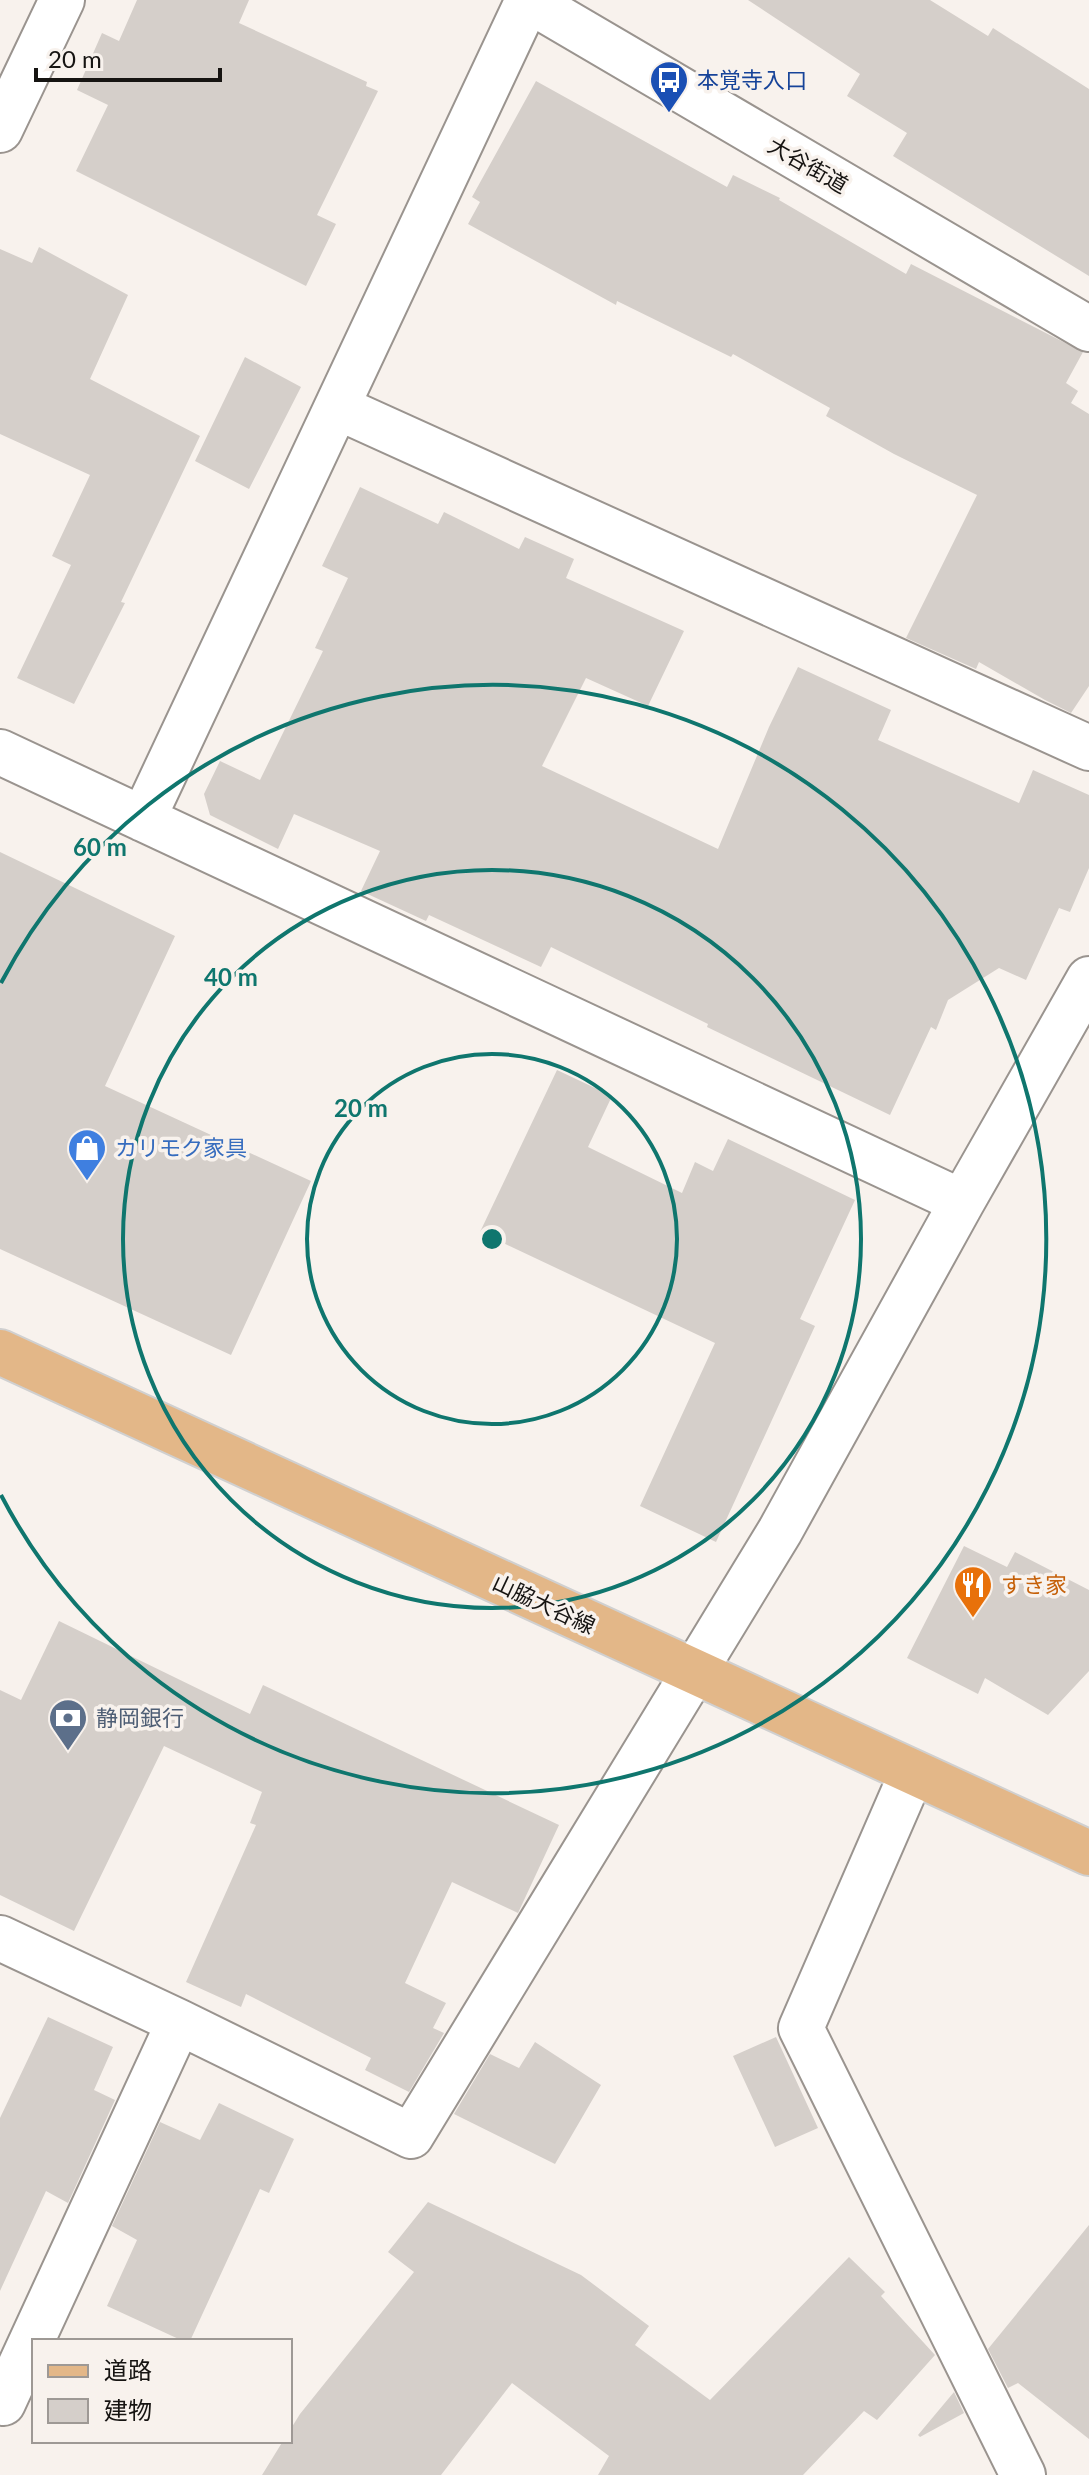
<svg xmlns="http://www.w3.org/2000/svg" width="1089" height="2475" viewBox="0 0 1089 2475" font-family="Lato,'Noto Sans JP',sans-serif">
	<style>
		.building { fill: #d5cfca }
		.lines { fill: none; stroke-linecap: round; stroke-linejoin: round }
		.street-casing { stroke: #9a948f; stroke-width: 48 }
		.secondary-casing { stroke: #9a948f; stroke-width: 48 }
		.primary-casing { stroke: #d0d0d0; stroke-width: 48 }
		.street { stroke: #fff; stroke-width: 44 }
		.secondary { stroke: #fff; stroke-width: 44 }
		.primary { stroke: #e3b788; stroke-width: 44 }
		.ring { fill: none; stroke: #0f766e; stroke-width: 4 }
		.labels { text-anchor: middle; stroke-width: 7; stroke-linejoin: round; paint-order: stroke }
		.transit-label { font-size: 22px; fill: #164399; stroke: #f8f2ed; text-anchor: start }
		.street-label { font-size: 22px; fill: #161412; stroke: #f8f2ed }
		.shop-label { font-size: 22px; fill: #366cbe; stroke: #f8f2ed; text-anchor: start }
		.food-label { font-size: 22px; fill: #c56008; stroke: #f8f2ed; text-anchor: start }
		.service-label { font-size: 22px; fill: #4e5e75; stroke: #f8f2ed; text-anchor: start }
		.centre { fill: #0f766e; stroke: #f8f2ed; stroke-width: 4 }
		.ring-label { font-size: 24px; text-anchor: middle; font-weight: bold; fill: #0f766e; stroke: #f8f2ed; stroke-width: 7; stroke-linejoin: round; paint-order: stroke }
	</style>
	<rect width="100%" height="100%" fill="#f8f2ed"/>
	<path class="building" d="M137,0h112l-10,23 128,59 -1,4 12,5 -61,124 19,9 -30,62 -230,-115 32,-66 -31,-15 25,-57 17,8z
		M748,0h182l58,36 5,-8 96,61v187l-196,-120 14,-23 -60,-37 13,-22z
		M536,81l191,106 6,-12 47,23 -1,2 127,74 5,-10 172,88 -17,31 12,8 -7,12 18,11v272l-18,27 -26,-13 -66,-38 -3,7 -70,-31 71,-143 -83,-41 -68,-38 4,-8 -97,-54 -2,3 -114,-56 -1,4 -148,-81 12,-22 -8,-5z
		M39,247l89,48 -38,84 110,57 -79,166 4,1 -51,101 -57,-26 54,-113 -19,-9 38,-81 -90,-41v-185l32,14z
		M245,357l56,30 -52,102 -54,-28z
		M360,487l78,37 6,-12 75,37 6,-12 49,22 -8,19 118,53 -36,75 -62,-28 -44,88 176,83 51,-122 29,-60 93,43 -13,30 141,63 14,-33 56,25v73l-19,44 -11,-4 -33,72 -27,-12 -51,32 -12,30 -5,-3 -41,88 -183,-88 1,-3 -157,-77 -10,20 -112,-52 -3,6 -65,-30 19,-40 -86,-37 -16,35 -68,-34 -6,-21 16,-33 40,19 63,-129 -8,-3 33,-70 -26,-12z
		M0,852l175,84 -70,150 206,95 -80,174 -231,-106z
		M557,1070l55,26 -24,51 94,46 13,-31 18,9 15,-32 127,61 -55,119 15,7 -99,216 -76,-36 75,-163 -235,-111z
		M964,1546l43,21 8,-15 74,38v81l-41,44 -63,-37 -7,16 -71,-36z
		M59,1621l191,93 13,-29 296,140 -41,88 -66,-31 -47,101 41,20 -13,25 11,5 -35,59 -44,-22 6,-12 -125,-64 -5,13 -55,-25 70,-157 -6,-2 12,-31 -98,-46 -90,185 -74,-36v-205l21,10z
		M48,2017l65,30 -19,43 21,10 -47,103 -22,-12 -46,100v-173z
		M776,2037l42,91 -43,19 -42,-91z
		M535,2042l66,43 -46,79 -101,-50 36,-60 29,14z
		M219,2103l75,36 -25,54 -9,-4 -70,152h-7l-76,-35 30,-66 -25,-14 48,-104 40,18z
		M428,2202l153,73 68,51 -14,19 75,55 139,-143 36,35 -4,4 54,59 -58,65 -13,-9 -61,64h-205l11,-19 -97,-73 -71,92h-179l21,-34h7v-11l10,-16 114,-142 -26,-20z
		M1089,2225v214l-71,-56 -10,5 -20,-39z
		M954,2392l10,21 -44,24 -2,-2z"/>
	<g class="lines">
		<defs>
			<path id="street" d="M337,407l752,341
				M0,752l962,450
				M143,819l385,-819
				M912,1773l-111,255 222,447
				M0,1938l179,84 232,114 369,-605 182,-329 127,-223
				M0,2402l3,1 176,-381"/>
			<path id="secondary" d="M528,0l561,329
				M0,130l62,-130"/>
			<path id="primary" d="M0,1352l1089,501"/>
		</defs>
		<use href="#street" class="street-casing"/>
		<use href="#secondary" class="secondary-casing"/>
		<use href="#primary" class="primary-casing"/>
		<use href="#street" class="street"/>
		<use href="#secondary" class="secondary"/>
		<use href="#primary" class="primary"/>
	</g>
	<g class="ring">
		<circle cx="492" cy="1239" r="185"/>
		<circle cx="492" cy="1239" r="369"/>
		<path d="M1 983A554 554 0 1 1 1 1495"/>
	</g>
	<defs>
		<symbol id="bus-pin" viewBox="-11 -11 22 30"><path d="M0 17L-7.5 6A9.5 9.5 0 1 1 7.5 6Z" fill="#1a4fb4" stroke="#f8f2ed"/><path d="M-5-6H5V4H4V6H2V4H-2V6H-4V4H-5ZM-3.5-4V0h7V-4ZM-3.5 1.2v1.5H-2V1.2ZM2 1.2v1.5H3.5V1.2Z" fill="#fff"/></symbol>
		<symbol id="shop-pin" viewBox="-11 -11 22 30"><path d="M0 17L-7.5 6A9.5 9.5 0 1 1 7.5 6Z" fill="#3f7fe0" stroke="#f8f2ed"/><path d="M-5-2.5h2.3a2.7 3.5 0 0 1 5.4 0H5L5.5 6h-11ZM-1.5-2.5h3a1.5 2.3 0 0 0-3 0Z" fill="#fff"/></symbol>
		<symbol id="restaurant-pin" viewBox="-11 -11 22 30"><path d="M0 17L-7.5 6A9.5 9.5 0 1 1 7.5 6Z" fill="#e8710a" stroke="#f8f2ed"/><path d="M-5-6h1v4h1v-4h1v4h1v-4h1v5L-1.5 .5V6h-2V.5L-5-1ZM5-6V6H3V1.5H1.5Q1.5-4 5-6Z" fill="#fff"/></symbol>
		<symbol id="bank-pin" viewBox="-11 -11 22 30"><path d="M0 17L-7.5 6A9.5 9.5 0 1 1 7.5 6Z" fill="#5c6f8a" stroke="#f8f2ed"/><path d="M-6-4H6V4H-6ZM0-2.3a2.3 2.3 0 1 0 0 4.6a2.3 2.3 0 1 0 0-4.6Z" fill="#fff"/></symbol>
	</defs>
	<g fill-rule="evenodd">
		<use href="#bus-pin" x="647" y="58" width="44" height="60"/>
		<use href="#shop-pin" x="65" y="1126" width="44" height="60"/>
		<use href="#restaurant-pin" x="951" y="1563" width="44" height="60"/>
		<use href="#bank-pin" x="46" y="1696" width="44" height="60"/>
	</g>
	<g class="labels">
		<g class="transit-label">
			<text x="697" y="88">本覚寺入口</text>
		</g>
		<g class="street-label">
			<text transform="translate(808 165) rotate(30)" y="8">大谷街道</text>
			<text transform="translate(544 1604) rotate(25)" y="8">山脇大谷線</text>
		</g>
		<g class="shop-label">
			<text x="115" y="1156">カリモク家具</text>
		</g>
		<g class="food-label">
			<text x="1001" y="1593">すき家</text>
		</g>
		<g class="service-label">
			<text x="96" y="1726">静岡銀行</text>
		</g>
	</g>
	<circle cx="492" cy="1239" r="12" class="centre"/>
	<g class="ring-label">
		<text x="100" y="856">60 m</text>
		<text x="231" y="986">40 m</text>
		<text x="361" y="1117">20 m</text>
	</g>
	<rect x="32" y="2339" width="260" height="104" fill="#f8f2ed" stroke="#9e9995" stroke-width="2"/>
	<rect x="48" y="2365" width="40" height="12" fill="#e3b788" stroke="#9e9995" stroke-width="2"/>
	<text x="104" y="2379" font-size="24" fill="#161412">道路</text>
	<rect x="48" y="2399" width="40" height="24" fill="#d5cfca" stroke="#9e9995" stroke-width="2"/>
	<text x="104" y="2419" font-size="24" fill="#161412">建物</text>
	<path d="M36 68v12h184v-12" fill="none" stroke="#161412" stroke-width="4"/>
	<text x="48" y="68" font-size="24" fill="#161412" stroke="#f8f2ed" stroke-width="6" paint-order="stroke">20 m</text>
</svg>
